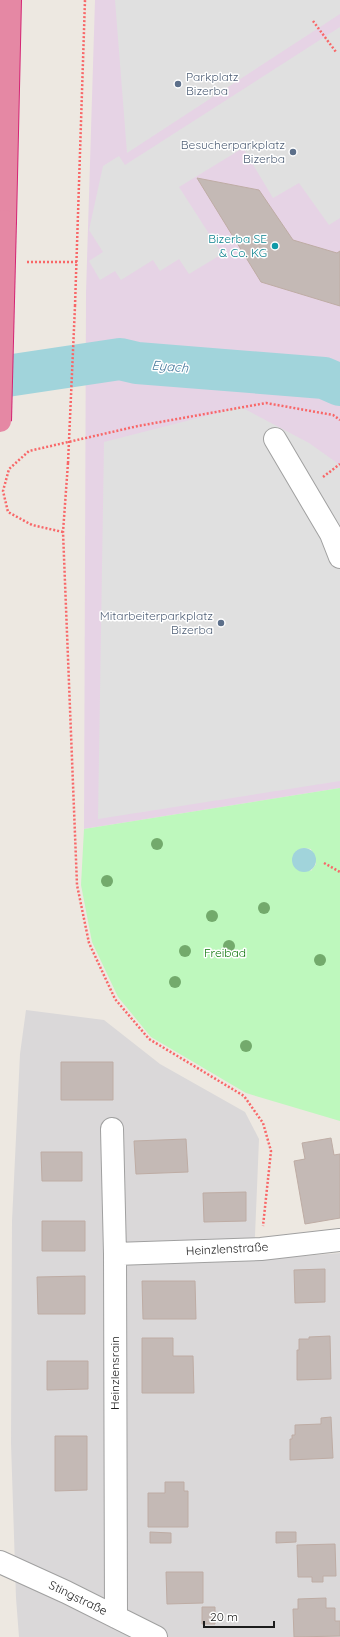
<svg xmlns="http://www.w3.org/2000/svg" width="340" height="1637" viewBox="0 0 340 1637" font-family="Quicksand,sans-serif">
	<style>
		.residential { fill: #dad8d9 }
		.industrial { fill: #e6d3e5 }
		.park { fill: #bef8bd; fill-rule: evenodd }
		.parking { fill: #e0e0e0 }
		.water { fill: #a1d4db }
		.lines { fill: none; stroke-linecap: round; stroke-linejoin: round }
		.river { stroke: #a1d4db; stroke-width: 42 }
		.building { fill: #c4b9b5; stroke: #beaca4 }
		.minor-casing { stroke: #a0a0a0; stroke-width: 24 }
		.highway-casing { stroke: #d42574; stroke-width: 24 }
		.path { stroke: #f86768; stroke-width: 2.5; stroke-dasharray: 2 2; stroke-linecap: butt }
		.minor { stroke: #fff; stroke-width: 22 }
		.highway { stroke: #e588a4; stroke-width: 22 }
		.highway-bridge-casing { stroke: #d42574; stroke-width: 24; stroke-linecap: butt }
		.path-bridge { stroke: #f86768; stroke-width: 2.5; stroke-dasharray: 2 2; stroke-linecap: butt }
		.highway-bridge { stroke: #e588a4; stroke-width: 22 }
		.tree { fill: #73aa6c }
		.service-dot { fill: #5c6f8a; stroke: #fff; stroke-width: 1.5 }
		.culture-dot { fill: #0f9aa8; stroke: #fff; stroke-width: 1.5 }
		.labels { text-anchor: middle; stroke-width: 3; stroke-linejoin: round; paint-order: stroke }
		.service-label { font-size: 12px; fill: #4e5e75; stroke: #fff; text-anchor: end }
		.culture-label { font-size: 12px; fill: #0d838f; stroke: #fff; text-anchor: end }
		.park-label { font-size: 12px; fill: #0f770c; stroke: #fff }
		.street-label { font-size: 12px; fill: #1c1c1c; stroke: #fff }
		.water-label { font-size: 13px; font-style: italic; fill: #44789b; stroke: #fff }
	</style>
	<rect width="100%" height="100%" fill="#ede8e1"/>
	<path class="residential" d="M26,1010l78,10 56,44 85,48 14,27 -5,121 86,-7v384h-321l-3,-39 -5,-155 1,-222 8,-167z"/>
	<path class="industrial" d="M95,0h245v788l-256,41 2,-536z"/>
	<path class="park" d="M340,788v333l-94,-28 -95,-56 -33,-40 -26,-55 -11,-57 3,-56zM303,848l8,1 5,15 -5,7 -15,-20z"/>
	<path class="parking" d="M115,0h225v14l-213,139z
		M340,27v191l-11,7 -30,-42 -26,15 -30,-50 -64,39 43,67 -33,20 -10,-15 -19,12 -7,-11 -32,20 -6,-9 -15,9 -11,-19 14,-9 -14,-22 14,-64 16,-10 6,9z
		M241,407l68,36 31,22v316l-242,38 6,-377z"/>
	<path class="water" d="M292 860a12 12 0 1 1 24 0a12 12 0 1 1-24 0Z"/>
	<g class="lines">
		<path class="river" d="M0,377l120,-18 17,4 187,15 16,7"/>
	</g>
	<path class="building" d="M197,178l62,12 34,50 44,13 3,-2v55l-79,-24z
		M61,1062h52v38h-52z
		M331,1138l3,17 6,-1v64l-35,6 -11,-63 11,-2 -3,-16z
		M186,1139l2,33 -52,2 -2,-33z
		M41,1152h41v29h-40z
		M246,1192v29l-42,1 -1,-29z
		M42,1221h43v30h-43z
		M325,1269v33l-30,1 -1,-33z
		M85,1276v38h-47l-1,-37z
		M142,1281h53l1,38h-53z
		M330,1336l1,43 -34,1v-30h2v-11h10v-2z
		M142,1338h31v18h20l1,37h-52z
		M47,1361h41v28l-41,1z
		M331,1417l2,41 -43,2v-21h2v-4h3v-10l26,-1v-6z
		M55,1436h32v54l-32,1z
		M165,1482h19v9h4v36h-40v-34h17z
		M150,1532l21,1v10h-21z
		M276,1532h20v10l-20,1z
		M335,1544l1,32h-13v6h-11v-5h-14l-1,-32z
		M166,1572h37v31l-36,1z
		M326,1598v10h9v13h5v15l-46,1 -1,-28h5v-10z
		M202,1607h13v17h-13z"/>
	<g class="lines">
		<defs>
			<path id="minor" d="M275,439l56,95 9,23
				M112,1129l3,125 1,363
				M115,1254l146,-5 79,-9
				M0,1562l66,30 90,45"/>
			<path id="highway" d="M5,221l5,-221"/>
		</defs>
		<use href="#minor" class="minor-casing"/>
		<use href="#highway" class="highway-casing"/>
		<path class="path" d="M313,21l23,31
			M27,262h50
			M75,306l10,-306
			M68,463l-5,69 14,353 12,58 26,56 34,40 95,57 19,27 8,28 -8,75
			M323,477l17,-13
			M63,532l-31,-7 -24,-13 -5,-21 6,-22 20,-18 109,-25 128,-23 67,12 7,5
			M324,863l16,9"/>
		<use href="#minor" class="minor"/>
		<use href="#highway" class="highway"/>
		<defs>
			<path id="highway-bridge" d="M0,421l5,-200"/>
		</defs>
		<use href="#highway-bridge" class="highway-bridge-casing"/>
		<path class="path-bridge" d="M68,463l7,-157"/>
		<use href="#highway-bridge" class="highway-bridge"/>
	</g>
	<g class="tree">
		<circle cx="157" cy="844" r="6"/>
		<circle cx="107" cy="881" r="6"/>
		<circle cx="264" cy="908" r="6"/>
		<circle cx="212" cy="916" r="6"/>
		<circle cx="229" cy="946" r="6"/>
		<circle cx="185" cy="951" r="6"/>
		<circle cx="320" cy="960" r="6"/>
		<circle cx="175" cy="982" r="6"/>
		<circle cx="246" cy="1046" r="6"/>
	</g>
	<g class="service-dot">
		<circle cx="178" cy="84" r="4"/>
		<circle cx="293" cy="152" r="4"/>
		<circle cx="221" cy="623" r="4"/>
	</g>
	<circle class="culture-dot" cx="275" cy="246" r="4"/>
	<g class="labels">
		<g class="service-label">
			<text x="186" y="81" text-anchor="start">Parkplatz<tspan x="186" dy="14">Bizerba</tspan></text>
			<text x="285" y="149">Besucherparkplatz<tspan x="285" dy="14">Bizerba</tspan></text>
			<text x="213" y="620">Mitarbeiterparkplatz<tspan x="213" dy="14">Bizerba</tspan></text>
		</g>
		<g class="culture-label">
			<text x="267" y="243">Bizerba SE<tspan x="267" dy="14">&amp; Co. KG</tspan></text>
		</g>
		<g class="park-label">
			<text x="225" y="957">Freibad</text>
		</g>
		<g class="street-label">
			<text transform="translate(227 1249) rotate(-3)" y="4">Heinzlenstraße</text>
			<text transform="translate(115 1373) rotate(-90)" y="4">Heinzlensrain</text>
			<text transform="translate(78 1598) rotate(26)" y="4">Stingstraße</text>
		</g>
		<g class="water-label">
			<text transform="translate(170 366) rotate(5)" y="5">Eyach</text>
		</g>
	</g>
	<path d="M204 1621v6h70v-6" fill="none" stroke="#1c1c1c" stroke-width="2"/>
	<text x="210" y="1621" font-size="12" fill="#1c1c1c" stroke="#ffffff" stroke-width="3" paint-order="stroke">20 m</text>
</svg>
